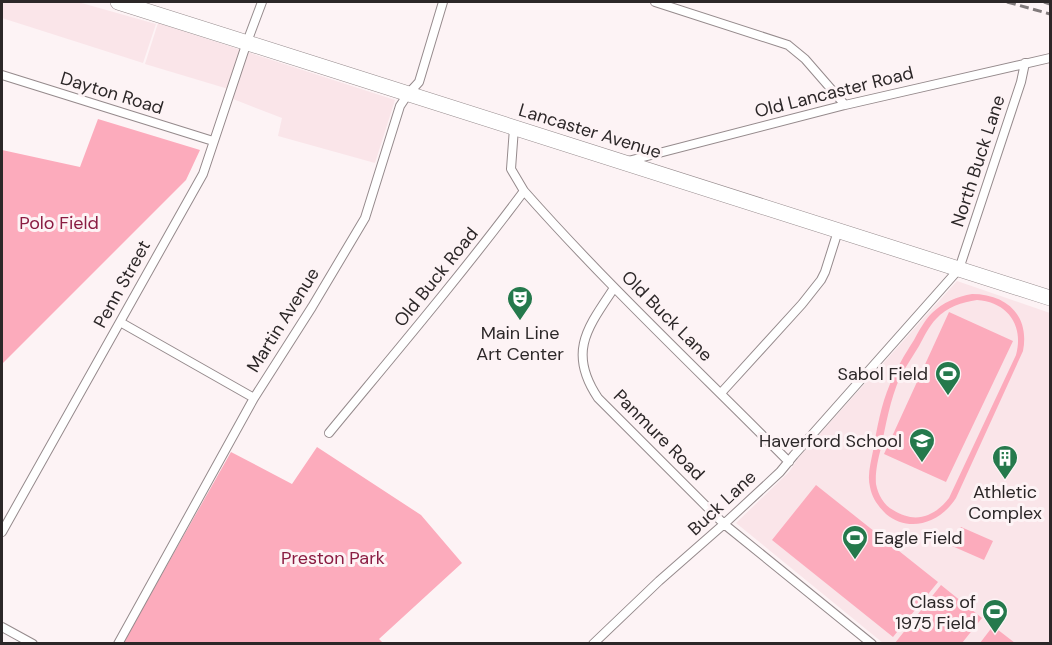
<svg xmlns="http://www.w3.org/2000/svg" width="1052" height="645" viewBox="0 0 1052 645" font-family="'DM Sans',sans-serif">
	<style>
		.built { fill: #fae5e9 }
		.green { fill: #fcabbc; fill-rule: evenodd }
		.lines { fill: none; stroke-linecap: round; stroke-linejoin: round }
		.minor-casing { stroke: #958a8c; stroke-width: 10 }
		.trunk-casing { stroke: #958a8c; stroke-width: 16 }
		.minor { stroke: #fff; stroke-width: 8 }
		.trunk { stroke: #fff; stroke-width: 15 }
		.rail { stroke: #817a7b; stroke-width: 3; stroke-dasharray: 9 4.5; stroke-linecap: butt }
		.labels { text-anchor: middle; stroke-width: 6; stroke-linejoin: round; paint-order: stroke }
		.street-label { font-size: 18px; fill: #2c2728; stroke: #fdf3f5 }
		.park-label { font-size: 18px; fill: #8a1c42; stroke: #fdf3f5 }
		.poi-label { font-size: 18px; fill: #2c2728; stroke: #fdf3f5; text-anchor: end }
	</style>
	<rect width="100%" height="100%" fill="#fdf3f5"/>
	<path class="built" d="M2,2h76l78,22 -13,39 -141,-45z
		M158,23l237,77 -20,63 -97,-27 4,-18 -49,-19 2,-8 -90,-27z
		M957,281l93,32v330h-167l-147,-120 53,-51 10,-15z"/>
	<path class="green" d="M98,119l102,31 -14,30 -184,184v-214l78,17z
		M972,294c34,0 58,21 51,57l-67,147c-15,24 -46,36 -70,16 -8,-8 -14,-16 -16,-27 -3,-12 1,-25 3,-36 4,-23 8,-46 17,-67 6,-15 15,-30 24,-44 5,-9 10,-19 18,-27 10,-10 26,-17 40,-19zM977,300c31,2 47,26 39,55l-67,143c-15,19 -34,26 -56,12 -9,-5 -15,-15 -17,-26 -1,-11 2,-25 5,-36 5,-24 9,-48 19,-71 6,-11 13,-21 19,-31 5,-9 10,-20 17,-27 11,-12 26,-17 41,-19z
		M949,312l64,29 -67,141 -62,-28z
		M317,447l104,68 41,48 -83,76 4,4h-260l108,-191 61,32z
		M816,485l122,97 -45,55 -121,-97z
		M961,527l32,14 -9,19 -32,-14z
		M941,585l41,33 -20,25h-67z
		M993,626l22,17h-35z"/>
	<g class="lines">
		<defs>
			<path id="minor" d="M655,2l133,43 17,14 40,46
				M2,75l211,66
				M628,161l217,-56 205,-47
				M524,191c84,95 176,181 265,271
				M614,288c-26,39 -47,64 -16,110l126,126 148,120
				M120,322l134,76
				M721,393l81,-89 19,-24 4,-8 13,-41
				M329,433c66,-80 133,-159 195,-242l-13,-22 3,-41
				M2,532l201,-358 44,-132 15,-40
				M2,627l31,17
				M118,644l136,-246 58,-91 53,-89 35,-112 8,-12 11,-12 24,-80
				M593,644l66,-63 65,-57 56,-52 14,-17 165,-186 62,-187 4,-19"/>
			<path id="trunk" d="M118,2c311,98 622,197 932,296"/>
		</defs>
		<use href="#minor" class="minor-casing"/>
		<use href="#trunk" class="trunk-casing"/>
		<use href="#minor" class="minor"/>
		<use href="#trunk" class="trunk"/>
		<path class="rail" d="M1007,2l43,12
			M1044,2l6,2"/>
	</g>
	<defs>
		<symbol id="theatre-pin" viewBox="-11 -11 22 30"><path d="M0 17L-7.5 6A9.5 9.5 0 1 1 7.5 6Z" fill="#25794c" stroke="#fdf3f5"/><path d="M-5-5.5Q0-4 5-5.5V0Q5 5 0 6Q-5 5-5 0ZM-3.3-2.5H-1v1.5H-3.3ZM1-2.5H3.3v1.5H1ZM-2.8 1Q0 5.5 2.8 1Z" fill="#fff"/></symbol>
		<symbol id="stadium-pin" viewBox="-11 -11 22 30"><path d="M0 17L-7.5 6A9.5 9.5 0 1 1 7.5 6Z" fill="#25794c" stroke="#fdf3f5"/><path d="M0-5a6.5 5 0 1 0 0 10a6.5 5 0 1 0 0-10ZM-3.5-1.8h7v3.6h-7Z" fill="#fff"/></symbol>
		<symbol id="school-pin" viewBox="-11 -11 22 30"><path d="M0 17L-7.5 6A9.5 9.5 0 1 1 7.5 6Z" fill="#25794c" stroke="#fdf3f5"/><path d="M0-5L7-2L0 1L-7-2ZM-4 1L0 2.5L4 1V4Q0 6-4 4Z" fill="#fff"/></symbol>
		<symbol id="building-pin" viewBox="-11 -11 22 30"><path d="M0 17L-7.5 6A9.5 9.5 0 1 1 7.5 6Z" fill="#25794c" stroke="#fdf3f5"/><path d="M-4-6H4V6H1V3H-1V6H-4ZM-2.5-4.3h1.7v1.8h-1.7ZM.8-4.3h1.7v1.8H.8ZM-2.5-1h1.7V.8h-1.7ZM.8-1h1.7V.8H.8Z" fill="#fff"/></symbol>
	</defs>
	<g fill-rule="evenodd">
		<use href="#theatre-pin" x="505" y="284" width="30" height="40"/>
		<use href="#stadium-pin" x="933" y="359" width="30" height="40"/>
		<use href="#school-pin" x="907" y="426" width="30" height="40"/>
		<use href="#building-pin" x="990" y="443" width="30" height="40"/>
		<use href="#stadium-pin" x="840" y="523" width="30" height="40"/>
		<use href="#stadium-pin" x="980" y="597" width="30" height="40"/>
	</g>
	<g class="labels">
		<g class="street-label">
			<text transform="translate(834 92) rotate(-14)" y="6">Old Lancaster Road</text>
			<text transform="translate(112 93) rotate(17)" y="6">Dayton Road</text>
			<text transform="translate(590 131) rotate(17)" y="6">Lancaster Avenue</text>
			<text transform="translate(978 161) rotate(-72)" y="6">North Buck Lane</text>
			<text transform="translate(436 277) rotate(-51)" y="6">Old Buck Road</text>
			<text transform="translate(122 284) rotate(-61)" y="6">Penn Street</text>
			<text transform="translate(667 316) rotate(45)" y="6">Old Buck Lane</text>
			<text transform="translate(283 320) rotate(-58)" y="6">Martin Avenue</text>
			<text transform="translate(659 435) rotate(45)" y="6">Panmure Road</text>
			<text transform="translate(722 503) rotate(-43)" y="6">Buck Lane</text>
		</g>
		<g class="park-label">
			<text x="59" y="229">Polo Field</text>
			<text x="333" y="564">Preston Park</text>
		</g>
		<g class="poi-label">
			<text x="520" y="339" text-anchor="middle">Main Line<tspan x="520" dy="21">Art Center</tspan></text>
			<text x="928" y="380">Sabol Field</text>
			<text x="902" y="447">Haverford School</text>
			<text x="1005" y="498" text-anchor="middle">Athletic<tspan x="1005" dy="21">Complex</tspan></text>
			<text x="874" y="544" text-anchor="start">Eagle Field</text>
			<text x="976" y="608">Class of<tspan x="976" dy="21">1975 Field</tspan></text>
		</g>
	</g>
	<rect width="1052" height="645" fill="none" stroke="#2c2728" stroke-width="6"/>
</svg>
